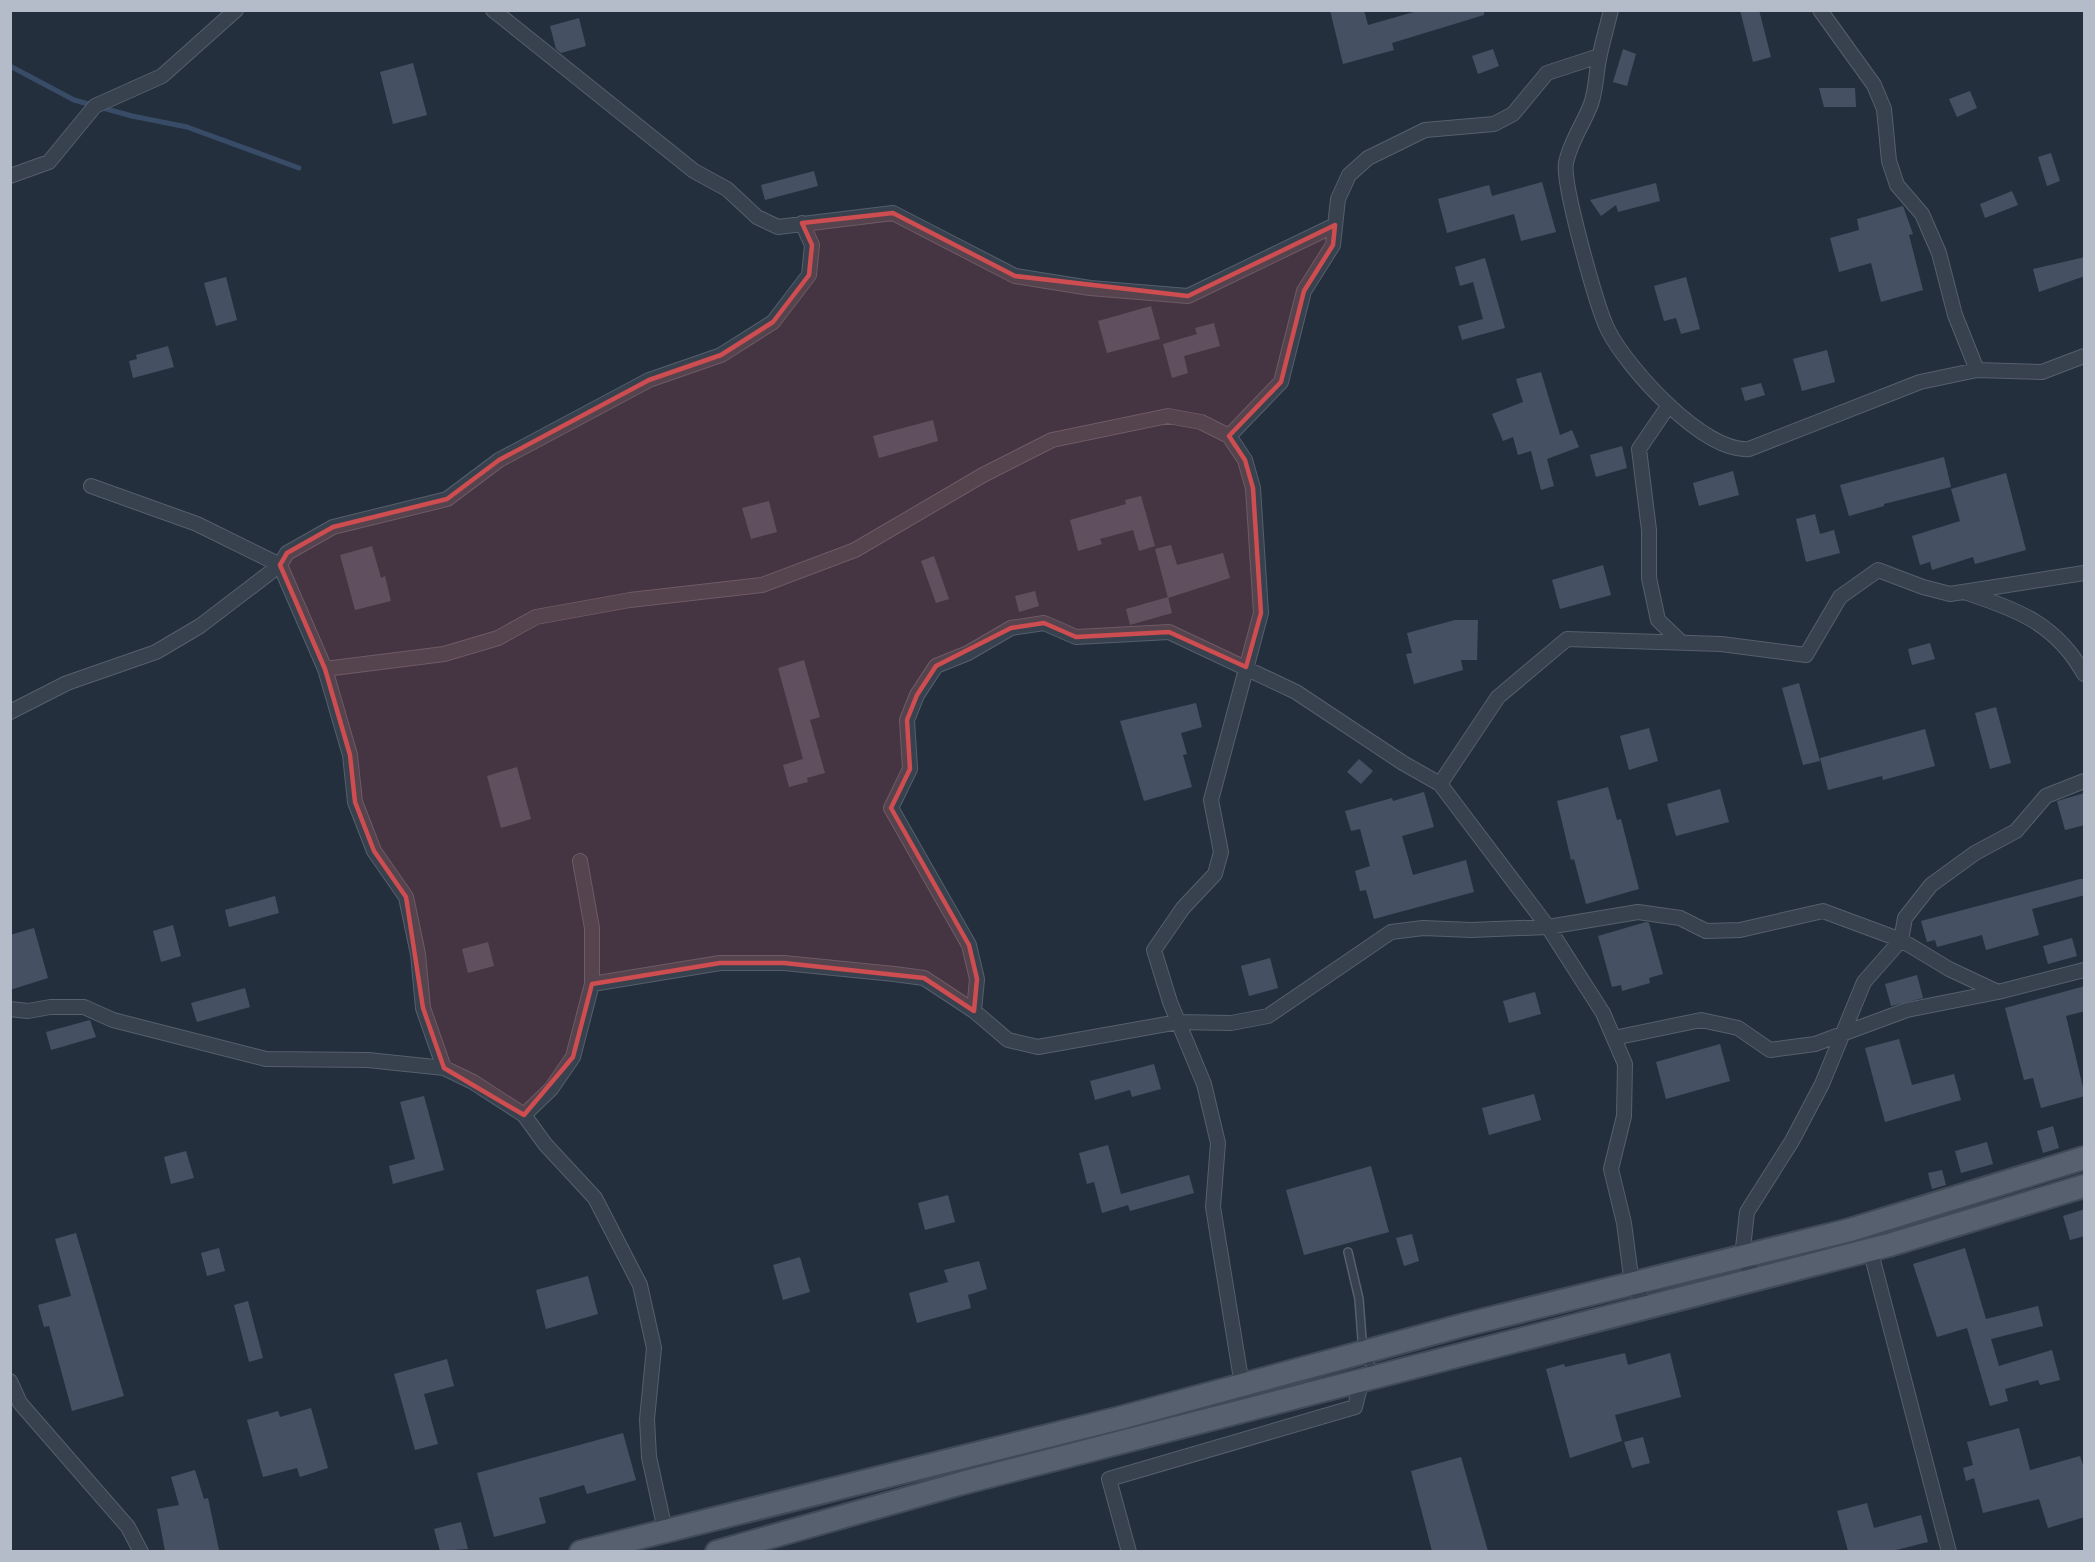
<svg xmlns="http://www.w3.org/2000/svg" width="2095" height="1562" viewBox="0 0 2095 1562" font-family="'Golos Text',sans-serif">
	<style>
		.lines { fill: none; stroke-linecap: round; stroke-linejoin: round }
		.stream { stroke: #394c67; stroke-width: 5 }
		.building { fill: #455162 }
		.lane-casing { stroke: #565f6c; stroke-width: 10 }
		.street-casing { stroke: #565f6c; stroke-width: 16 }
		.primary-casing { stroke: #414a57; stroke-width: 26 }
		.lane { stroke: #38414e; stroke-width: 7 }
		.street { stroke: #38414e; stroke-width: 14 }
		.primary { stroke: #56606e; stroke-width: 22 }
		.marked { fill: #ce4d50; fill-opacity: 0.2; stroke: #ce4d50; stroke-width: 4.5; stroke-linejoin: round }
	</style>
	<rect width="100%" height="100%" fill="#242f3e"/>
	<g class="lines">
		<path class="stream" d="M10,66l64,34 58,16 55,11 112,41"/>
	</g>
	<path class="building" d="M1330,10h34l4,15 53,-15h63v5l-92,28 2,7 -51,14z
		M1740,10h19l12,47 -18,5z
		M579,18l7,28 -25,7 -5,-4 -6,-23z
		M1493,49l6,17 -21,8 -6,-18z
		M1623,49l13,5 -9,32 -14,-4z
		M413,63l14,52 -34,9 -13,-52z
		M1819,88h36l1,19h-32z
		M1970,91l7,17 -20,9 -8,-18z
		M2051,153l9,28 -13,5 -9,-29z
		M814,171l4,15 -53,14 -4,-15z
		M1542,182l14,50 -35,9 -7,-27 -67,19 -9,-34 51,-14 3,11z
		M1656,183l4,18 -42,11 -2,-7 -15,11 -11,-16z
		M2012,191l6,14 -33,13 -5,-14z
		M1903,206l10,28 -4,1 14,55 -42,12 -10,-39 -32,9 -9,-34 29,-8 -2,-11z
		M2085,257v19l-46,16 -6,-23z
		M1485,258l20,70 -43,12 -4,-14 25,-7 -10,-37 -13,4 -5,-19z
		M226,277l11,43 -21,6 -12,-43z
		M1686,277l14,52 -19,5 -5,-16 -12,3 -10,-35z
		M1151,306l9,33 -53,14 -9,-32z
		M1214,323l6,23 -36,10 4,17 -16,5 -9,-34 34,-10 -2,-6z
		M168,346l6,21 -41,11 -4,-17 8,-2 -1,-4z
		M1827,350l8,32 -33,9 -9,-32z
		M1541,372l19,63 12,-5 7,17 -32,12 7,27 -13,4 -10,-39 -13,4 -5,-18 -10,4 -11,-27 31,-12 -7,-23z
		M1761,383l4,12 -20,6 -4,-13z
		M933,420l5,21 -59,17 -6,-22z
		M1622,446l5,22 -31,9 -6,-22z
		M1944,457l7,30 -67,17v2l-35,10 -9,-31z
		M1733,471l6,24 -40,11 -6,-23z
		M2006,473l20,77 -51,14 -2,-7 -41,13 -2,-8 -10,3 -8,-29 48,-15 -9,-32z
		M1141,496l14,50 -16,5 -6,-21 -33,9 2,5 -24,7 -8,-31 56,-16 -1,-4z
		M769,501l8,31 -26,7 -9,-31z
		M1815,514l5,20 14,-4 6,23 -34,9 -10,-43z
		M1171,545l6,20 46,-12 7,25 -62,20 -13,-49z
		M372,546l9,32 4,-2 6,25 -36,9 -15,-55z
		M934,556l15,43 -13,4 -15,-42z
		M1603,565l8,30 -51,14 -8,-29z
		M1035,591l4,15 -20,6 -4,-16z
		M1168,597l4,16 -42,12 -4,-16z
		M1455,620h23l-1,40h-16l2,10 -49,14 -8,-30 6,-1 -5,-20z
		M1930,643l5,16 -23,6 -4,-16z
		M804,660l16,57 -10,3 15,53 -18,5 1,4 -19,5 -6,-22 20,-6 -25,-91z
		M1799,683l21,78 -17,4 -21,-77z
		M1196,703l6,24 -21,6 6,21 -4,1 9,32 -48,14 -24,-80z
		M1996,707l15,56 -21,6 -15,-56z
		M1649,728l9,33 -29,9 -9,-34z
		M1925,729l10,37 -52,14 -1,-4 -54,14 -8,-32z
		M1359,759l14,12 -12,13 -14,-12z
		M517,767l14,52 -30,9 -14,-52z
		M1608,787l9,33 4,-1 18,70 -53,15 -12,-45 -3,1 -14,-59z
		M1720,789l9,33 -53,14 -9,-32z
		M1424,792l10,35 -32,9 11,39 53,-15 8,32 -100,27 -8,-29 -6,1 -5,-20 15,-5 -10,-37 -9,2 -6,-20 47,-13 1,3z
		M2085,793v32l-20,5 -8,-29z
		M2080,879h5v16l-53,14 7,26 -53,15 -4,-15 -45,12 -2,-7 -8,2 -6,-21z
		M275,896l4,17 -50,14 -4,-17z
		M1646,922l3,1 14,51 -14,4 1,5 -28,8 -1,-6 -9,2 -14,-51z
		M173,925l8,31 -20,6 -8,-31z
		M34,928l14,50 -38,12v-55z
		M2072,938l5,18 -29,8 -5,-18z
		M488,942l6,24 -26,7 -6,-24z
		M1270,958l8,30 -29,8 -8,-30z
		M1917,975l6,23 -32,8 -6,-22z
		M2085,986v25l-19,5 19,80 -44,12 -8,-30 -9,2 -19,-72z
		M245,988l5,19 -53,15 -6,-19z
		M1535,992l6,22 -32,9 -6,-22z
		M90,1020l6,17 -45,13 -5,-18z
		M1899,1039l13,46 42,-11 7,26 -76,22 -20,-74z
		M1720,1044l10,37 -64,18 -10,-37z
		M1154,1064l7,25 -29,8 -2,-7 -35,10 -5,-19z
		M1534,1094l7,26 -52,15 -7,-27z
		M424,1096l20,74 -51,14 -4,-18 26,-7 -15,-57z
		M2053,1126l6,22 -16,5 -6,-22z
		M1987,1142l6,22 -32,9 -6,-22z
		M1108,1145l13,49 68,-19 5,18 -64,18 -2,-6 -26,8 -8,-31 -7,2 -8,-31z
		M186,1151l8,27 -23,6 -7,-27z
		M1371,1166l18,66 -85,23 -18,-65z
		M1942,1170l4,15 -14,4 -4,-16z
		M948,1195l7,27 -30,8 -7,-27z
		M2085,1209v27l-15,4 -7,-24z
		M76,1233l48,163 -52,15 -23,-85 -5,1 -6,-22 33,-9 -16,-57z
		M1412,1234l7,27 -15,5 -8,-28z
		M219,1248l6,23 -18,5 -6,-23z
		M1965,1248l21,71 52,-13 5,20 -52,13 8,27 53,-16 8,30 -20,5 -2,-5 -33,9 3,12 -18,5 -23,-78 -30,9 -24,-73z
		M800,1257l10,35 -27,8 -10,-35z
		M979,1261l8,28 -19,6 3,13 -54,15 -8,-30 39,-11 -4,-12z
		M588,1276l10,38 -52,15 -10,-39z
		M248,1301l15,57 -14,4 -15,-57z
		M1625,1353l3,12 42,-12 11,44 -66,18 7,26 -52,17 -24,-89 18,-5 1,3z
		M447,1359l7,27 -30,8 14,50 -23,6 -21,-76z
		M311,1408l17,60 -28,9 -3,-9 -34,9 -16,-57 31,-9 2,6z
		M2019,1428l11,42 50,-14 5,15v46l-37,11 -9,-29 -56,14 -9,-35 -8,3 -3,-13 10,-3 -6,-23z
		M623,1433l13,47 -49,14 -3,-9 -45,13 7,25 -52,14 -17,-64z
		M1643,1437l7,26 -18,5 -8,-26z
		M1461,1457l27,94h-56l-21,-80z
		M195,1470l9,29 4,-1 11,52 -54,1 -8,-42 22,-4 -8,-28z
		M1867,1503l7,25 47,-13 7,27 -36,9h-44l-11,-40z
		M461,1522l7,27 -28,2 -6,-22z"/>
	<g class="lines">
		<defs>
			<path id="lane" d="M1348,1252l11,47 4,53 12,21"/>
			<path id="street" d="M493,10l201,161 33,18 30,28 21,10 115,-14 122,63 75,12 98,8 147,-71
				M1611,10c-4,17 -9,33 -12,49 -3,15 -3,31 -8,45 -7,19 -21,38 -25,59 -4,20 31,145 42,167 19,38 96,123 141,119l171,-67 57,-12 65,2 42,-16
				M1820,10l54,75 10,24 5,52 8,24 25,29 17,39 16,62 22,55
				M10,176l39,-14 46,-56 67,-30 74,-66
				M1669,405l-30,44 10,81v48l9,42 23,22
				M1229,436l52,-54 23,-91 29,-46 5,-46 11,-24 19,-17 57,-28 69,-6 19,-10 34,-41 52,-17
				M91,486l106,38 83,41 45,104 25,86 5,47 19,49 32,46 12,57 5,54 21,60
				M1967,593c52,17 90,32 117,81
				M325,669l119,-15 54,-16 38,-21 94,-17 132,-15 93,-35 128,-75 69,-35 116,-24 33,6 28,14 16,24 8,28 8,125 -50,187 10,52 -6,22 -32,34 -29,42 16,52 34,82 14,59 -5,64 29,178
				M10,712l57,-29 89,-31 44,-26 80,-61 7,-12 46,-26 114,-28 52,-39 150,-80 72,-25 52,-33 36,-47 3,-30 -10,-22
				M1440,784l58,-87 69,-58 154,5 85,11 34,-58 38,-27 45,17 27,7 134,-21
				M592,984l128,-21h64l110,11 30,4 50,33 34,29 30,7 140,-25 53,1 37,-7 123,-84 32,-4 48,2 77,-3 90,-15 42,6 26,13 34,-1 83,-19 78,29 48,29 49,23
				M10,1009l18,2 22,-4h34l29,13 153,39 102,1 76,8 29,14 51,33 21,29 50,54 45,87 14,63 -7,71 2,38 16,73
				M974,1011l3,-32 -8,-34 -78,-137 19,-39 -3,-49 10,-25 19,-29 32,-13 43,-25 33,-5 32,14 93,-5 127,60 107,71 37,21 108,143 55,86 22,51 -1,52 -13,53 13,54 8,61 14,21
				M1614,1038l87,-18 37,8 32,22 45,-6 92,-34 91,-18 86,-22
				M524,1115l27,-26 22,-32 19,-73v-56l-12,-67
				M1870,1249l79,303
				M1755,1278l-13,-21 5,-45 45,-71 30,-57 42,-102 37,-42 4,-22 26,-33 44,-32 41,-22 30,-35 38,-15
				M10,1381l10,22 108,124 13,25
				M1129,1552l-20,-73 246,-72 7,-28"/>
			<path id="primary" d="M581,1552l539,-134 344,-93 386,-95 234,-72
				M717,1552l245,-69 927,-238 195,-59"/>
		</defs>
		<use href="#lane" class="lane-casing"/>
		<use href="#street" class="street-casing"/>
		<use href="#primary" class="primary-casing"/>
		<use href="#lane" class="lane"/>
		<use href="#street" class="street"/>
		<use href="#primary" class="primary"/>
	</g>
	<path class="marked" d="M893,213l122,63 173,20 147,-71 -2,20 -29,46 -23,91 -52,54 16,24 8,28 8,125 -15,54 -77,-35 -93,5 -32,-14 -33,5 -75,38 -19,29 -10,25 3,49 -19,39 78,137 8,34 -3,32 -50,-33 -140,-15h-64l-128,21 -19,73 -49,58 -80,-47 -21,-60 -17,-111 -32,-46 -19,-49 -5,-47 -25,-86 -45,-104 7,-12 46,-26 114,-28 52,-39 150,-80 72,-25 52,-33 36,-47 3,-30 -10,-22z"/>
	<rect width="2095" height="1562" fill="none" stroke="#b4bcc9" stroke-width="24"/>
</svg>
